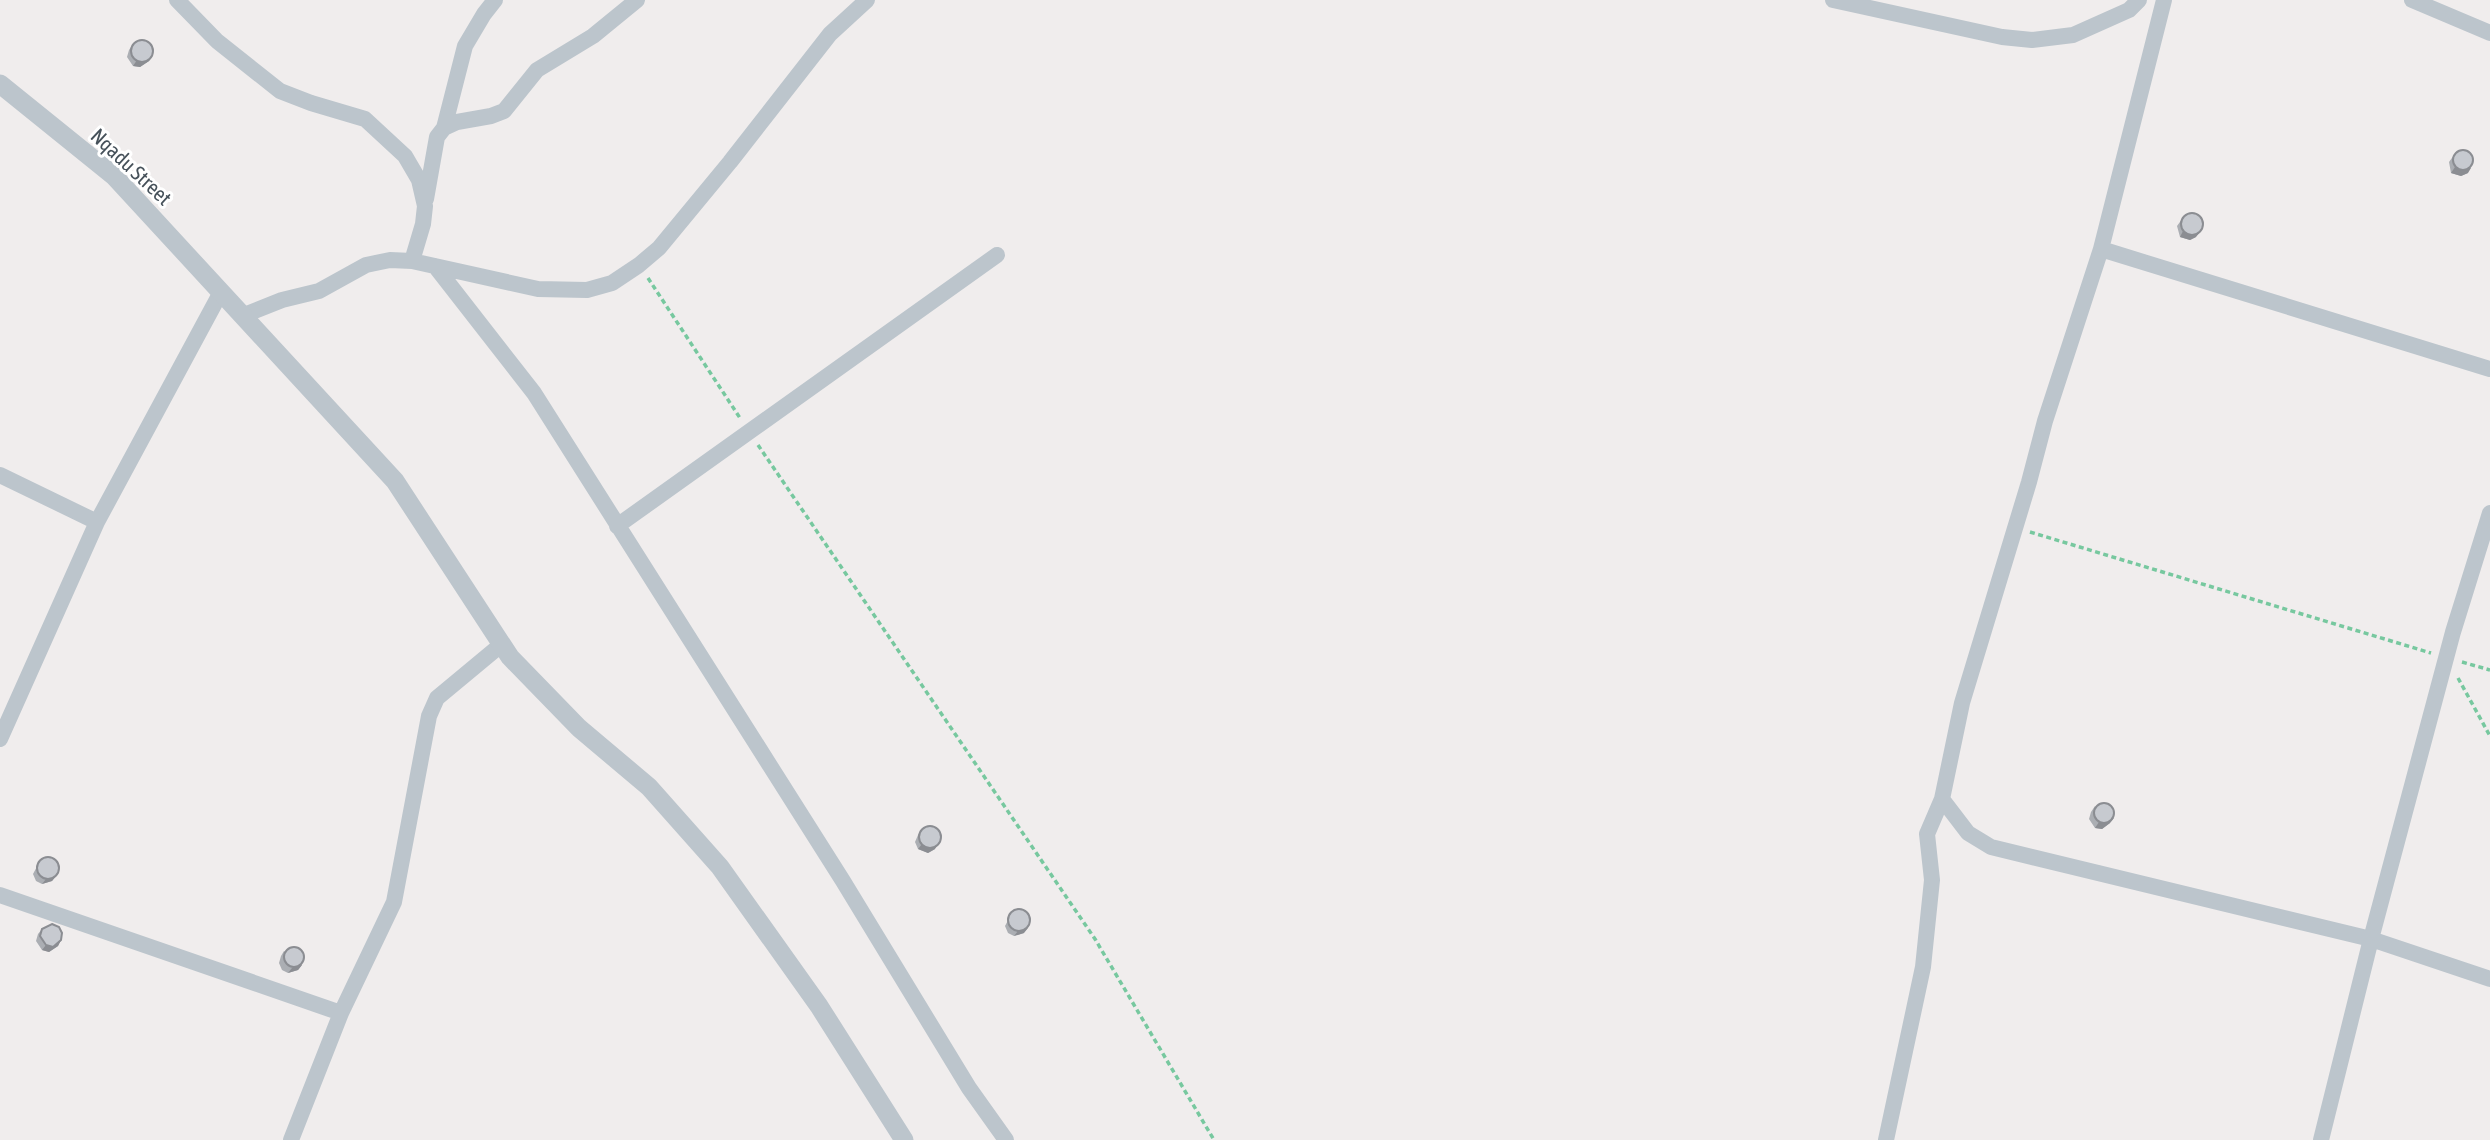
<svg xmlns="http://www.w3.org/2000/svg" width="2490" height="1140" viewBox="0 0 2490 1140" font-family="'Asap Condensed',sans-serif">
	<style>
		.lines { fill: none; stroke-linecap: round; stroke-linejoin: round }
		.path { stroke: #77c89f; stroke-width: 3.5; stroke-dasharray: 5 3.5; stroke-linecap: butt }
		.minor { stroke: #bcc5cc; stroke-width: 16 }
		.tertiary { stroke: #bcc5cc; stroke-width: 19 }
		.wall { fill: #abaeb3 }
		.shaded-wall { fill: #8b8d92 }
		.building { fill: #c7cad0; stroke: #8b8d92; stroke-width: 2 }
		.labels { text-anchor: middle; stroke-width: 6; stroke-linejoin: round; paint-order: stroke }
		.street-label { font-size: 21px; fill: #46515a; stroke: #fff }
	</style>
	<rect width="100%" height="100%" fill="#f0eded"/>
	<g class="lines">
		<path class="path" d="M648,278l92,140
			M758,445l337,494 119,201
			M2030,532l401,121
			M2462,662l28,8
			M2458,678l32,58"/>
		<path class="minor" d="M177,0l40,41 63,50 31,12 54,16 40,37 14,24 6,26 -2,18 -11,37
			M1833,0l169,37 30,3 41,-5 56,-25 10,-10
			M2412,0l78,33
			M444,128l21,-82 19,-32 11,-14
			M426,199l11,-62 7,-9 13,-6 34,-6 13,-5 33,-41 56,-34 44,-36
			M2101,249l63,-249
			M435,266l99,127 309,488 126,207 37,52
			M242,316l40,-16 37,-9 47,-26 24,-5 22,1 126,28 49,1 25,-7 27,-18 20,-17 71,-86 100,-128 37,-34
			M0,475l97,47
			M617,526l380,-271
			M0,739l97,-217 124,-230
			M1942,799l26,34 23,14 380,92 119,40
			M0,895l341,118
			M291,1140l50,-127 53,-111 35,-186 8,-18 65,-54
			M1886,1140l37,-173 9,-87 -5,-46 15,-35 20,-96 67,-221 16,-61 56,-172 389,120
			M2321,1140l50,-201 82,-307 37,-119"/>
		<path class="tertiary" d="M0,84l114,92 281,305 115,176 69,71 70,59 71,80 99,139 85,134"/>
	</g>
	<path class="wall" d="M133,44l19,12 -3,5 -9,6 -7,-1 -6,-9 2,-7z
		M2457,151l11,22 -7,3 -10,-3 -2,-11z
		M2185,215l11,22 -6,3 -10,-3 -3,-11z
		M2095,806l15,17 -8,6 -7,-1 -6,-9 2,-7z
		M921,830l14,19 -7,4 -10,-4 -3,-7 3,-7z
		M41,859l15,17 -4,5 -10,3 -6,-3 -3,-7z
		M1013,911l11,22 -10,3 -6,-3 -3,-7z
		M42,929l19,11 -3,6 -9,6 -7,-2 -6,-9 2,-7z
		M284,951l18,14 -4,5 -10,3 -6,-3 -3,-7 2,-7z"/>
	<path class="shaded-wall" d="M152,56l-3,5 -9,6 -7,-1 4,-6z
		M2455,167l16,1 -3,5 -7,3 -10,-3z
		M2183,231l17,1 -4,5 -6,3 -10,-3z
		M2114,818l-4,5 -8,6 -7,-1 4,-6z
		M922,844h16l-3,5 -7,4 -10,-4z
		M56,876l-4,5 -10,3 4,-5z
		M1028,928l-4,5 -10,3 4,-5z
		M61,940l-3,6 -9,6 -7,-2 4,-5z
		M302,965l-4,5 -10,3 4,-5z"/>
	<path class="building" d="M131 51a11 11 0 1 1 22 0a11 11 0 1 1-22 0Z
		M2453 160a10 10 0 1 1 20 0a10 10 0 1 1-20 0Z
		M2181 224a11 11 0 1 1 22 0a11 11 0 1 1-22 0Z
		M2094 813a10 10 0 1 1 20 0a10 10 0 1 1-20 0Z
		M919 837a11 11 0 1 1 22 0a11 11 0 1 1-22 0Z
		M37 868a11 11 0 1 1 22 0a11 11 0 1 1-22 0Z
		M1008 920a11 11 0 1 1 22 0a11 11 0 1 1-22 0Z
		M52,924l7,3 3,6 -1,7 -8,7 -7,-2 -6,-9 2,-7z
		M284 957a10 10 0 1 1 20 0a10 10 0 1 1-20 0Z"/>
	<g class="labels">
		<g class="street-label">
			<text transform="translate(131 167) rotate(43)" y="7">Nqadu Street</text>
		</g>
	</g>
</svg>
